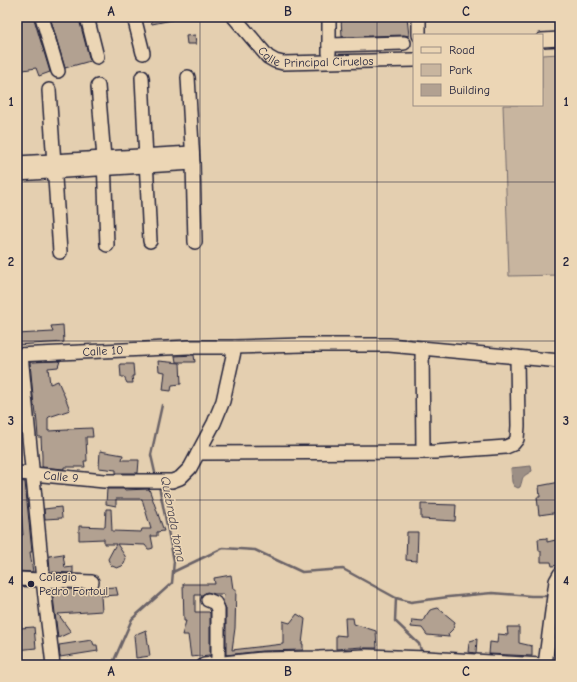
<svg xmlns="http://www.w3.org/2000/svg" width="577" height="682" viewBox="0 0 577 682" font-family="'Comic Neue',sans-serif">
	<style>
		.green { fill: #c8b59f; stroke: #756c6d }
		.water { fill: #9c8f85; stroke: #6b6367 }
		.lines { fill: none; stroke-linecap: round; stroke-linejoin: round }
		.stream { stroke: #6b6367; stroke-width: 2.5 }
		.building { fill: #b2a191; stroke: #22223b }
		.minor-casing { stroke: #22223b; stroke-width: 16 }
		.minor { stroke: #ecd6b5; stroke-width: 13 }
		.grid { fill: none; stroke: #22223b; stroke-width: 1; stroke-opacity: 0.55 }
		.poi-dot { fill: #22223b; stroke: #ecd6b5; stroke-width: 1.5 }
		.labels { text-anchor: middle; stroke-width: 3; stroke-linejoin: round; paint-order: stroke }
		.street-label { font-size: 12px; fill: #22223b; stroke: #ecd6b5 }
		.poi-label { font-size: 12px; fill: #22223b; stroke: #ecd6b5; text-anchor: start }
		.water-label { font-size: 13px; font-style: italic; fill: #474351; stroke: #ecd6b5 }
		.neatline { fill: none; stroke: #22223b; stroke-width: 1.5 }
		.grid-label { font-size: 13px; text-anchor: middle; font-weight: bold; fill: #22223b }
	</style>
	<rect width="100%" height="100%" fill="#e4cfb0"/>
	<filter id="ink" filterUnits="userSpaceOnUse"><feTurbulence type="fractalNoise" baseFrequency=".025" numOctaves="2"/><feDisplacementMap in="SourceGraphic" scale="8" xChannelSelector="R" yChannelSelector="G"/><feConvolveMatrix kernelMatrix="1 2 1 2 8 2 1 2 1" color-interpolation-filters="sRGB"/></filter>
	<g filter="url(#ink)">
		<path class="green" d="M560,54v221l-51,1 -6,-171h39v-50z"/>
		<path class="water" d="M531,466l1,5c-12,7 -8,5 -12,16l-2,1 -4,-2 -2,-4 -1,-14z"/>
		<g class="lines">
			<path class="stream" d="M156,477l-5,-22 11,-50
				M173,572l50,-24 32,2 47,22 41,-3 53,29 15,4 37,-5 44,-4 39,3h18
				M396,598l-1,23 24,23 3,9
				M112,665l20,-46 40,-36 2,-22 -15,-75"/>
		</g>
		<path class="building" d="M17,17h15l1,2h1l16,53 -11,4 -3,-8 -19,3z
			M50,17h27l3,6 10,38 -7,2 -18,5z
			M150,17h21l1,3 -20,4z
			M341,17h66l2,19 -5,-1 -62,2z
			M195,35l1,9h-9l-1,-8z
			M63,325l1,17 -47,3v-11l36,-2 -2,-6z
			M194,355l1,7h-19l-1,-6z
			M60,361l-2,6 -10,1 2,16 8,-3 9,21 3,8 -21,7 -1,1v13l20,-1v-1l24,-1 1,9h-7l1,24h-3l1,6h-21v2l-22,-2v-11l-1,-19h-3l-1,-14 -2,-17 -1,1 -4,-45z
			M158,361l22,2 1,21 -9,1 -1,6 -8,-1 2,-18 -6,-1z
			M120,364h13l1,12h-2l1,7h-6l-3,-6h-3z
			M100,451l23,4 -1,5h17l-1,13h-22v-3l-17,-2z
			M17,481l8,1 7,70h-2l3,20 -16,-1v-9h1l-1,-27h6l-2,-26h-4z
			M560,482v30l-21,3 -2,-18h3l-1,-11z
			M107,489h17v1l25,-1 15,42 -7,1v4h-6l2,10v2l-3,1h-2l-3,-4 -28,-1 8,12 1,3 -2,5 -2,2 -5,2 -5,-2 -2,-2 -2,-5 8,-15h-12v-5l-25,1v-14l26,1 1,-18h5l1,22 29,1 1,-3h9l-9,-30h-26v7l-10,-2z
			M421,504l35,1 -1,16 -34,-2z
			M61,507l1,11 -17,1 -1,-10z
			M407,532h11l-1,29 -11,-1z
			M547,538v4l13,-3v10l-1,1 1,15 -8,1 -1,-4h-10v-11h-2l-1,-12z
			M63,554l2,14 8,-1v6l-23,-1 -1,-16z
			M231,575l2,14h3l-1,39 -3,22 51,-6v-23l7,2 7,-9 8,5 -3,25h1v6l-41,1 -36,4v-46l-3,-7 1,-8h-9l-8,-2 -5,3h-7v17h14l1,1v43h-1v-1l-18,2 -3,-22h-6l4,-14h-2l-1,-37h32l-1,-6z
			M116,587l2,8 -17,1 1,15 -44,3 13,18 -13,6 -6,-50 40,2 5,-2z
			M438,608l17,14 -2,7 -5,5 1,3 -22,-2 -5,-7 -11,-1 1,-7 11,1 2,-4 5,-7z
			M345,618h8l1,6 22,7 1,17h-15v-1l-26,2v-14l10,1z
			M34,627l2,21 -19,2v-16h4l-1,-6z
			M507,627h12v16l13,3v10l-43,-2 1,-12 7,1 1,-9 10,1z
			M146,630l4,26 -14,2 -2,-23z
			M477,639l-1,14 -8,-1 1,-9 1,-2z
			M92,640l2,5h3l1,6 -38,6 -1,-12z"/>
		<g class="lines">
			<defs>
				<g id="minor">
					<path d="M42,17l16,54"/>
					<path d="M87,17l10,40"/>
					<path d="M134,17l9,36"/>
					<path id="s1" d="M234,17l34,40 7,4 8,2 131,-3"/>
					<path d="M329,17v36"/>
					<path d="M419,17v18"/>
					<path d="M542,40l18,-1"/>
					<path d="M329,45l75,-2"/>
					<path d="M142,77l8,164"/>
					<path d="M188,77l5,86 2,79"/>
					<path d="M98,86l6,72 3,87"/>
					<path d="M49,90l11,162"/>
					<path d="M17,163l175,-10"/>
					<path d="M17,174l176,-11"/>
					<path d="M422,348l1,104"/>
					<path id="s2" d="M17,355l171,-8h47l68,-2h86l171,16"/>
					<path d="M21,355l22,225 10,85"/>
					<path d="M198,453l237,-1 71,-5 7,-3 4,-5 1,-13 -1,-69"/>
					<path id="s3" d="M17,473l16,1 71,7h68l8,-3 10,-10 24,-45 9,-22 12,-54"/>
					<path d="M17,579l75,3"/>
					<path d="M208,600l7,3 3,6v55"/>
					<path d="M204,665l58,-6 57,-1 47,-2 61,2 114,7"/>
					<path d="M545,665l9,-69 2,-15 4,-7"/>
				</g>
			</defs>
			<use href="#minor" class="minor-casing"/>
			<use href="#minor" class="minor"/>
		</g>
	</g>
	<path class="grid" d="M200,17v648M377,17v648M17,182h543M17,341h543M17,500h543"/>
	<circle class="poi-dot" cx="31" cy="584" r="4"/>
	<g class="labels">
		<g class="street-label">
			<text dy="4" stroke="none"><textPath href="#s1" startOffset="100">Calle Principal Ciruelos</textPath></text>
			<text dy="4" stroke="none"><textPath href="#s2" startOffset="86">Calle 10</textPath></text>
			<text dy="4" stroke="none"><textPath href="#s3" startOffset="44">Calle 9</textPath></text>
		</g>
		<g class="poi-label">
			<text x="39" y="581">Colegio<tspan x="39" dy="14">Pedro Fortoul</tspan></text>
		</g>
		<g class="water-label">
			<text transform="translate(174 519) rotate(79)" y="5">Quebrada toma</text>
		</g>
	</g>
	<rect width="577" height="682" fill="none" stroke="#ecd6b5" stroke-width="44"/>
	<rect x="413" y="34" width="130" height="72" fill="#ecd6b5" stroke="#9b8e84"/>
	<rect x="421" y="47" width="20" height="6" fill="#ecd6b5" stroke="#9b8e84"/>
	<text x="449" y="54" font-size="12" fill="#22223b">Road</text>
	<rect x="421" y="64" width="20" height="12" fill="#c8b59f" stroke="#9b8e84"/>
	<text x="449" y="74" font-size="12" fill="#22223b">Park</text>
	<rect x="421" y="84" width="20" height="12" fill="#b2a191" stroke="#9b8e84"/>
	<text x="449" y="94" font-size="12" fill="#22223b">Building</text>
	<rect x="22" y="22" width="533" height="638" class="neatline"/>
	<g class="grid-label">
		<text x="111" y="16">A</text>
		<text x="288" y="16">B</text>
		<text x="466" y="16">C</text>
		<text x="11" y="106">1</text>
		<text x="566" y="106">1</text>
		<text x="11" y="266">2</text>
		<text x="566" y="266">2</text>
		<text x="11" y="425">3</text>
		<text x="566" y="425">3</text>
		<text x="11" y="585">4</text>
		<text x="566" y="585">4</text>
		<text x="111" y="676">A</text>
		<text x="288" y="676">B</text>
		<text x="466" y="676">C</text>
	</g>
</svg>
